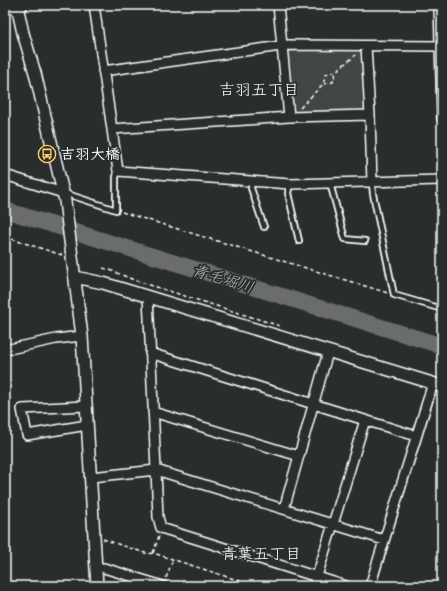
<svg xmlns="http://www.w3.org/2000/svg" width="447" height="591" viewBox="0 0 447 591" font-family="'Shantell Sans','Klee One',sans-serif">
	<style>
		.green { fill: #414445; stroke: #a0a2a2 }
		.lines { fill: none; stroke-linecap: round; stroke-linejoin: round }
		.stream { stroke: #a6a7a7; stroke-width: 2.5 }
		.river { stroke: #6a6c6d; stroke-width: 16 }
		.service-casing { stroke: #fff; stroke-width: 8 }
		.minor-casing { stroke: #fff; stroke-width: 12 }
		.tertiary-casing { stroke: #fff; stroke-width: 14 }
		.path { stroke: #fff; stroke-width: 1.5; stroke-dasharray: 4 3; stroke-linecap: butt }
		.service { stroke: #2a2d2e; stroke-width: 4.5 }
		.minor { stroke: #2a2d2e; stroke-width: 9 }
		.tertiary { stroke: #2a2d2e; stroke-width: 11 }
		.labels { text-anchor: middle; stroke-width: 3.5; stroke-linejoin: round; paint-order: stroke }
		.poi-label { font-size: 15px; font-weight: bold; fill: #fff; stroke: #2a2d2e; text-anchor: start }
		.neighbourhood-label { font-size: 16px; fill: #fff; stroke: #2a2d2e }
		.water-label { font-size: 16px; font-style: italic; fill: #b4b6b6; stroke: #2a2d2e }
	</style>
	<rect width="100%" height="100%" fill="#2a2d2e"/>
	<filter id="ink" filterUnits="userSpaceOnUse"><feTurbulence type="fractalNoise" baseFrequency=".025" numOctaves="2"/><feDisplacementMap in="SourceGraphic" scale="8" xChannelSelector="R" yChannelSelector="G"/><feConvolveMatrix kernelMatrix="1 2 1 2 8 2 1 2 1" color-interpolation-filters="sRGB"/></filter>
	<g filter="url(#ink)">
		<path class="green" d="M360,49l3,4 2,55 -2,3 -68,2 -2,-3 -7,-56 4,-3z"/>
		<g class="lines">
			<path class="stream" d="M375,586l60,-193"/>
			<path class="river" d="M5,210l437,136"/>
			<defs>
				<path id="service" d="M252,181l-1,7 13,39
					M330,183l15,56 20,2
					M372,183l1,11 21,101 48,14
					M290,184l-2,9 11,48
					M64,193l52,17v-33l2,-6"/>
				<path id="minor" d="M94,5l24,166 172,13 152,-4
					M278,5l11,112
					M439,5l3,113
					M5,10l12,-4
					M366,46l4,69 2,68
					M103,71l185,-26 154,1
					M112,129l177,-12 81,-2
					M5,175l58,18
					M148,297l8,173 2,47 3,11 185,58
					M5,350l51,-11 26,-3
					M150,353l266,83
					M86,406l-64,3 5,26 60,-10
					M153,412l146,44
					M91,477l65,-7 228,70
					M284,509l44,-157
					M104,568l59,18
					M314,586l51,-166
					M370,586l63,-203"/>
				<path id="tertiary" d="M22,5l-5,1 6,27 12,40 30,128 17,135 15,250
					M75,277l28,6 339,103"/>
			</defs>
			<use href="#service" class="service-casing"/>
			<use href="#minor" class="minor-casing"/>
			<use href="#tertiary" class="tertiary-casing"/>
			<path class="path" d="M324,84l9,-2 3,-11
				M300,108l23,-24 3,-10 10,-3 20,-16
				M122,212l266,81
				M5,237l57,18
				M103,268l7,2 24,10 146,46
				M103,539l45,15 5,-1 103,33
				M153,553l6,-17
				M166,578l7,-19"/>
			<use href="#service" class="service"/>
			<use href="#minor" class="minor"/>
			<use href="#tertiary" class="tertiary"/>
		</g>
	</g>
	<defs>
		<symbol id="bus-ring" viewBox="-11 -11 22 22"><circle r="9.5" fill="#2a2d2e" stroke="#ffd166" stroke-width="1.5"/><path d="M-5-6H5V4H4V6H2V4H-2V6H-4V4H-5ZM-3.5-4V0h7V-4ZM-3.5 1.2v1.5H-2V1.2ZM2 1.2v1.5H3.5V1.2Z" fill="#ffd166"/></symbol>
	</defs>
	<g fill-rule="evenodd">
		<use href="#bus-ring" x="37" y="144" width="20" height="20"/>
	</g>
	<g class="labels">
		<g class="poi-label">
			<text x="60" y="159">吉羽大橋</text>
		</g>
		<g class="neighbourhood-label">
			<text x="259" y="95">吉羽五丁目</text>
			<text x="261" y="559">青葉五丁目</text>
		</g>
		<g class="water-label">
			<text transform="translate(223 278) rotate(17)" y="6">青毛堀川</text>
		</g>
	</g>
	<rect width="447" height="591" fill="none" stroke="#2a2d2e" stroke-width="20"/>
	<rect x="10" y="10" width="427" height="571" fill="none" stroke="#fff" stroke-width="1.5" filter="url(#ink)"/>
</svg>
